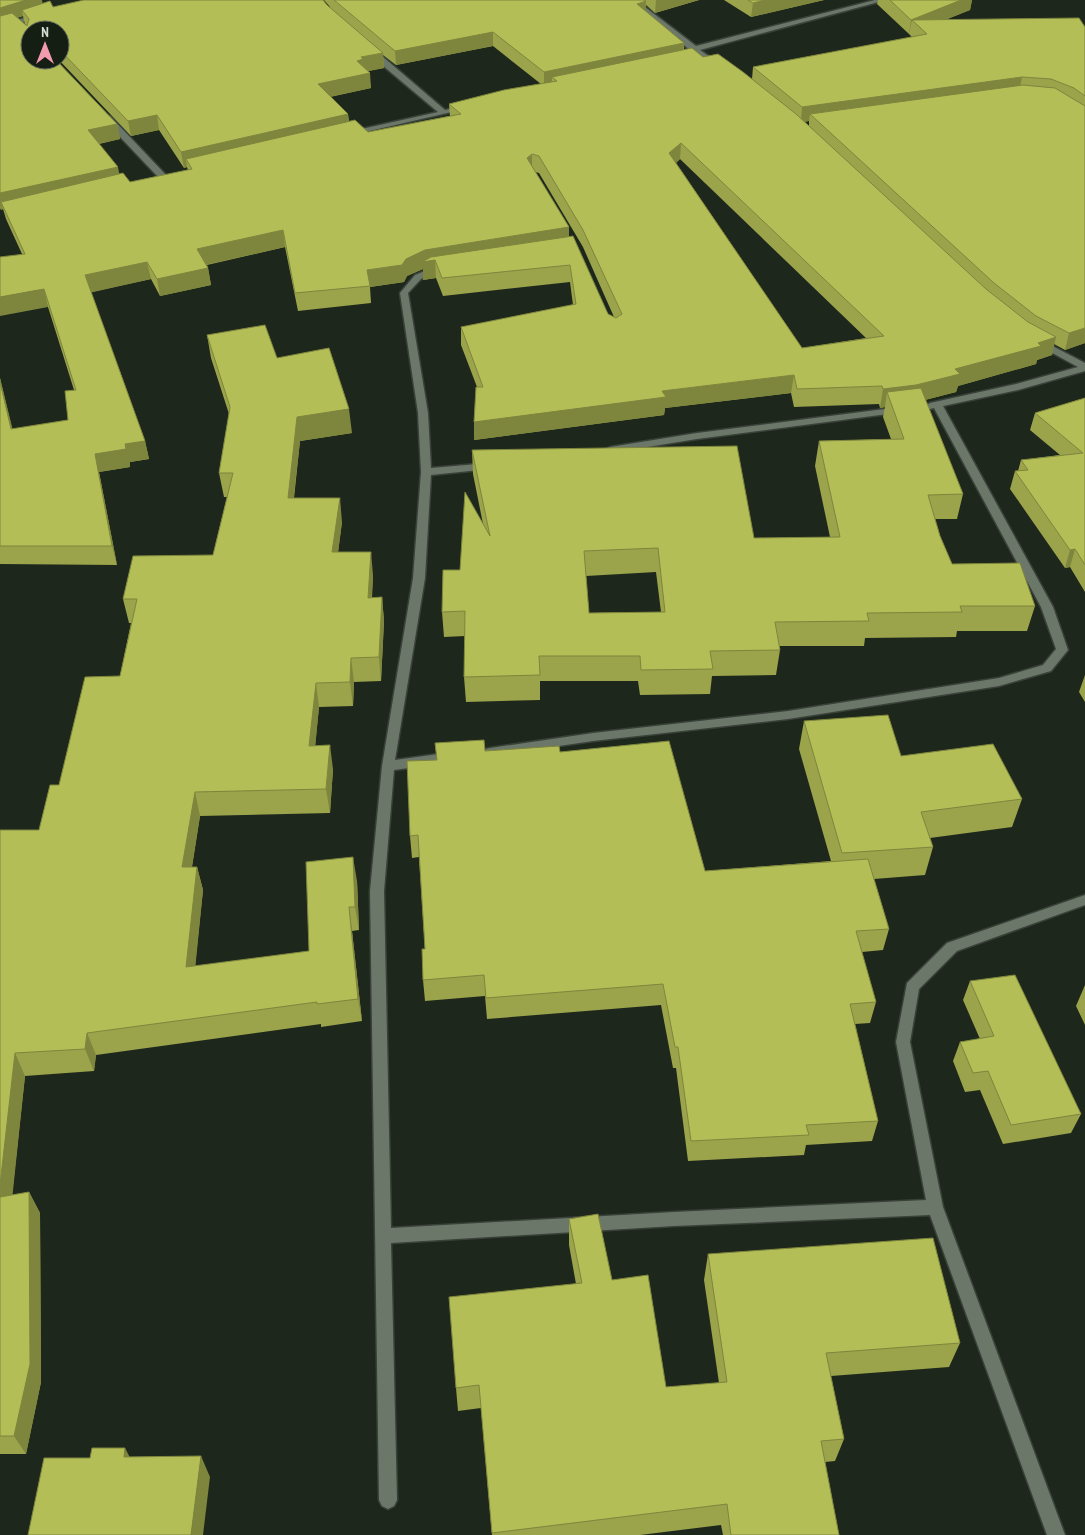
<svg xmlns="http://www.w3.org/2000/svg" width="1085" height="1535" viewBox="0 0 1085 1535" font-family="'PT Sans Narrow',sans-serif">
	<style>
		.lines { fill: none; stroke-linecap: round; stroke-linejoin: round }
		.minor-casing { stroke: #394138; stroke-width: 3 }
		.minor { fill: #6b7769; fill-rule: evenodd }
		.wall { fill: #9ba34b; fill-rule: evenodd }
		.shaded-wall { fill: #7e853d }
		.building { fill: #b4be57; stroke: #7e853d; fill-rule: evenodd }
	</style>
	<rect width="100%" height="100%" fill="#1d271c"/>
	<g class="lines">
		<defs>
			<path id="minor" d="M629,0h7l60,46 179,-46h11l-186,50 20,14 1,2 -4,2 -26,-17z
				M41,13l3,2 -1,1 -43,13v-4z
				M369,50h6l70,60 20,-4 4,2 -121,28v-4l90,-20 -69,-58z
				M104,116h6l56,59v4h-6l-56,-59z
				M437,266l3,1v4l-19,8 -13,14 20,120 3,55 58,-5 5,3 -5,3 -58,6 -6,103 -30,182 58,-8 4,2 2,3 -2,3 -4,2 -59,8 -10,121 7,337 283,-16 252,-12 -30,-158 11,-59 40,-40 138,-48v10l-128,46 -38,38 -9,53 33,165 122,328h-18l-117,-320 -256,11 -283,17 6,257 -3,6 -6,3 -6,-3 -3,-6 -9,-609 12,-125 31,-188 8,-106 -3,-59 -18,-120 15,-18z
				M1039,339l46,24v8l-67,19 -75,16 110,201 15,43 -17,21 -52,15 -211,33 -195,22 -103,15 -4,-1 -2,-3 2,-3 4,-1 103,-15 195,-22 211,-33 44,-13 13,-16 -15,-42 -107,-199 -4,1 -5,-3 5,-3 86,-19 62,-17 -42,-23v-4z
				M900,407l5,3 -2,2 -206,27 -87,14 -5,-3 5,-3 87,-14z"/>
		</defs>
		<use href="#minor" class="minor-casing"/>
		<use href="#minor" class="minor"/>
	</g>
	<path class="wall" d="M0,0l43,3 10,4h277l-6,-7h375l-44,13 -9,-8 -1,5 39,33v6l68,30 1,-12 159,-30 -3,-3 -32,-30 1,-4h94l-2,10 -25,10 140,7v316l-20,7 -11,-6 -2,11 -15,5 -1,4 -78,22 -2,6 -31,8 38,94 -6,25h-22l5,17 12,28 83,42 -8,25h-70l-1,6 -91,1 -1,8h-85l1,4 -4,25 -64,1 -2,18 -70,1 -2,-14h-98v19l-74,2 -2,-25 1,-41 -21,1 -2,-25 18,-42 23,-46 -10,-50 -1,-24 282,88 76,-1 -15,-71 4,-25 72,-2 -8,-22 2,-10 -5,1 -1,-4 -85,3 -3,-14 -126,15 -1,7 -190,25v-18l3,-35 -16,-42v-18l112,-22 -3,-23 -127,14 -7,-18 -13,2v-11l-16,7 -3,6 -34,5 1,16 -73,8 -13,-64 -78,18 1,3 3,17 -51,11 -9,-17 -60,13 54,149 4,18 -19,3v5l-31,5 18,93 -117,-1v-186l12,51 56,-9 6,-30 -26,-83 -26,-53 -16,-35 -3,-10 -2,1 -1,-2zM23,16l2,8 2,2 -10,-8zM30,30h30v30h-1l72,76 28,-6 25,38 3,-1 1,3 -58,12 -11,-8 -20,-30 21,-5 -3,-15 -87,-64zM493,46l48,38 -92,20 1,12 -82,16 -19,-11 -1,-7 -18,-17 41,-9 -3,-17 16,-3 -1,-13 13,10zM809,121v5l-5,-4zM680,159l186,179 -64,10 -126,-185zM535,172l4,1 44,74 31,70 -6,-3 -39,-78v-9zM656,572l5,40 -72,1 -3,-37z
		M724,0h100l-73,17z
		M207,335l70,23 75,75 -52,8 -6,57 48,24 -4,30 35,23 -1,23 10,-1 2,24 -3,60 -27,1 -1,24 -34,1 -4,39 18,23 -3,44 -130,3 -8,51h5l6,23 -8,76 114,-15 48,-70 2,49 -7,1 10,90 -41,6v-3l-225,31 -2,16 -69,5 -13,119 17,-3 11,21 1,169 -15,72h-26v-624h39l20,-45 61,-109 11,-53h-2l-6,-24 90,-44 14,-58h-3l-5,-24 10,-59 -18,-56z
		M1085,398v194l-15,-25 -5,1 -55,-79 5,-18h3l3,-11 39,-5 -30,-25 5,-17z
		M1085,675v27l-6,-10z
		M804,721l218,78 -10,28 -82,11 3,9 -8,28 -51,4 15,50 -6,21 -21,2 14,50 -6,21 -15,1 23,97 -6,20 -66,4 -2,10 -116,6 -12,-93h-3l-12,-63 -174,14 -2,-23 -60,5 -2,-21 2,-31 -6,-92 -7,1 -2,-22 27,-76 48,-9 75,1 145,119 126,-10 -32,-112z
		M970,981l111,133 -10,19 -68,11 -23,-54 -15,2 -12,-31 7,-19 20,-3 -17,-39z
		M1085,985v40l-9,-19z
		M569,1219l43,61 54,107 53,-4 -15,-103 4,-26 252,89 -11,24 -118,9 13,63 -9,22 -10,1 14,73h-116l-2,-10 -81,10h-148l-11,-127 -23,3 -2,-23 120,-104 -7,-39z"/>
	<path class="shaded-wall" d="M26,0h16l2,10h-22l1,6 -23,7v-15z
		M656,0h43l-44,13z
		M765,0h59l-73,17 2,-14z
		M961,0h11l-2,10 -49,19 -9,-9 -3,14 2,-14z
		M646,1l-1,14 -8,-11z
		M493,32v14l-97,19 -1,-14z
		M684,43l-1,14 -126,24 -5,-4v8l-8,1v-14z
		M383,53l1,15 -20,4 6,1 1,15 -52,11 -1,-15 43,-27z
		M1022,77l-3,15 -209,22 -1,7 -8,1 1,-15z
		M348,114l1,15 -163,30 1,8 -3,1 -3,-16z
		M157,115l2,15 -28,6 -3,-15z
		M117,124l3,15 -28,6 -4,-15z
		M681,143l-1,16 -12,10 1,-16z
		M532,154v16l-5,-12z
		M118,167l3,16 -120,19 2,7 -2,1 -1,-5v-12z
		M569,227v18l-134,15 1,18 -13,2v-11l-16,7 -3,6 -34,5 -3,-17 58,-20z
		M283,230l2,17 -85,19 -3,-17z
		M147,262l4,17 -62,14 -4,-18z
		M208,268l3,17 -51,11 -3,-17z
		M44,289l4,18 -48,9v-19z
		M1085,328v15l-20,7 4,-17z
		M1056,337l-4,18 -15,5 -1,4 -78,22 -2,6 -43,11 -26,-11 -2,15 -5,1 3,-19 72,-20z
		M794,375l-3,18 -126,15 -1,7 -190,25v-18l188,-31z
		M0,378l17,69 -6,-18 -11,-47z
		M349,409l3,24 -52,8 -9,81 -3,-24 9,-81z
		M145,441l4,18 -19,3v5l-31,5 18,93 -5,-19 -17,-92 30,-10z
		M340,498l2,24 -7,54 -3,-24z
		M1075,549l-5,18 -5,1 5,-18z
		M371,552l2,23 -3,47 -2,-24z
		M382,597l2,24 -3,60 -2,-24z
		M351,658l3,24 -1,24 -3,-24z
		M316,683l3,24 -6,63 -4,-24z
		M330,745l3,24 -3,44 -4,-24z
		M195,792l5,24 -12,75 -6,-24z
		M353,857l4,24 2,49 -4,-23z
		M197,867l6,23 -10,100 -7,-23z
		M349,907l3,24 10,90 -4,-22z
		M87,1033l9,22 -2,16 -9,-22z
		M15,1053l10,23 -15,143 -10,-19v-15z
		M29,1192l11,21 1,169 -15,72 -12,-18z
		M125,1448l11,21 -12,-12z
		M201,1456l9,21 -7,58h-12z"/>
	<path class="building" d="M0,0h26l-26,8z
		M84,0h239l4,5 56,48 -22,4 2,2 -6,2 13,12 -52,11 30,30 -167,38 -24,-37 -29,6 -68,-71v-20h-30v30h26l61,64 -29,6 30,37 -118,26v-177l12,-3 15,13 2,-7 -7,-9 28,-9 3,6z
		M334,0h310l2,1 -9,3 47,39 -140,29 -51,-40 -98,19z
		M748,0h17l-12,3z
		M890,0h71l-50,20z
		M1079,18l6,9v69l-11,-8 -23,-9 -29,-2 -220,30 -49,-40 174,-33 -15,-14z
		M692,48l11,9 15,-3 25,18 53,42 190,175 42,33 28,15 -18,6 3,3 -86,23 5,5 -44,11 -33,4 -1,-3 -85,3 -3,-14 -132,16 4,6 -192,25 2,-35h7l-22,-60 115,-23 -6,-39 -128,13 -7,-18 -13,2 9,-5 142,-21 35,78 8,4 6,-4 -39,-84 -44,-74 -7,-2 -5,4 42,69 -144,23 -19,9 -4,6 -35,5 3,16 -75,7 -12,-63 -86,19 11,19 -51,11 -10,-17 -62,13 60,166 -20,3 1,5 -31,5 17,92h-112v-164l11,47 57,-9 -3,-29 11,-1 -32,-101 -44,8v-40l25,-3 -24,-52 122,-29 7,9 62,-13 -6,-10 169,-39 13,12 93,-18 -12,-10 55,-14 53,-9 -5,-4zM681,143l203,193 -82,12 -133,-195z
		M1023,85l32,3 30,18v222l-16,5 -33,-17 -42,-33 -184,-169z
		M265,325l12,33 52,-10 20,61 -52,8 -9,81h52l-8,54h39l-3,46 14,-1 -3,60 -28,1 -1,24 -34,1 -7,63 21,-1 -4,44 -131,3 -13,75h15l-11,100 123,-16 -3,-89 47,-5 2,50h-6l9,92 -41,5v-2l-230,31 -2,16 -70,4 -15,132v-355h39l11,-45h9l26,-108 35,-1 17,-77h-14l10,-43 80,-1 20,-82h-14l11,-66 -23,-72z
		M921,388l42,106 -35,1 12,41 12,28 68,-1 15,43h-75l2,6 -95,1 2,8 -94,1 5,28 -70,1 3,18 -72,1 -1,-14h-101l1,19 -76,2 1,-66 -23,1 1,-42h17l5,-78 25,44 -18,-86 265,-4 17,92 86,-1 -21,-96 85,-2 -17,-47zM658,548l7,64 -76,1 -5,-62z
		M1085,398v167l-10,-16 -5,1 -55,-79 13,-1 -7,-10 62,-7 -48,-40z
		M888,715l13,41 92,-12 29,55 -101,13 12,35 -91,6 -38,-132z
		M484,740l1,11 74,-5 1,6 109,-11 36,130 163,-12 21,70 -33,2 20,71 -26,2 28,117 -72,4 3,10 -118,6 -13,-94h-3l-12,-63 -177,14 -2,-23 -61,5 -1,-31h3l-7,-114 -8,1 -3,-75 30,-1 -2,-17z
		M1015,975l66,139 -70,11 -23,-54 -15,2 -13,-31 34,-6 -24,-55z
		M29,1192l1,172 -16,72h-14v-239z
		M598,1214l14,66 36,-5 18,112 61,-5 -19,-128 225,-16 27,105 -134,10 18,86 -23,2 18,94h-108l-4,-31 -235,29 -13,-148 -23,3 -7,-91 133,-14 -13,-64z
		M92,1448h33l-1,9 77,-1 -10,79h-163l16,-77h46z"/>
	<g transform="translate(45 45)"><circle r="24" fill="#141e13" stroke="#626a61"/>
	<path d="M0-4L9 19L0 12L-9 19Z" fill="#f29aae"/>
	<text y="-8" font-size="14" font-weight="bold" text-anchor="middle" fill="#d6dcd5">N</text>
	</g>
</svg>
